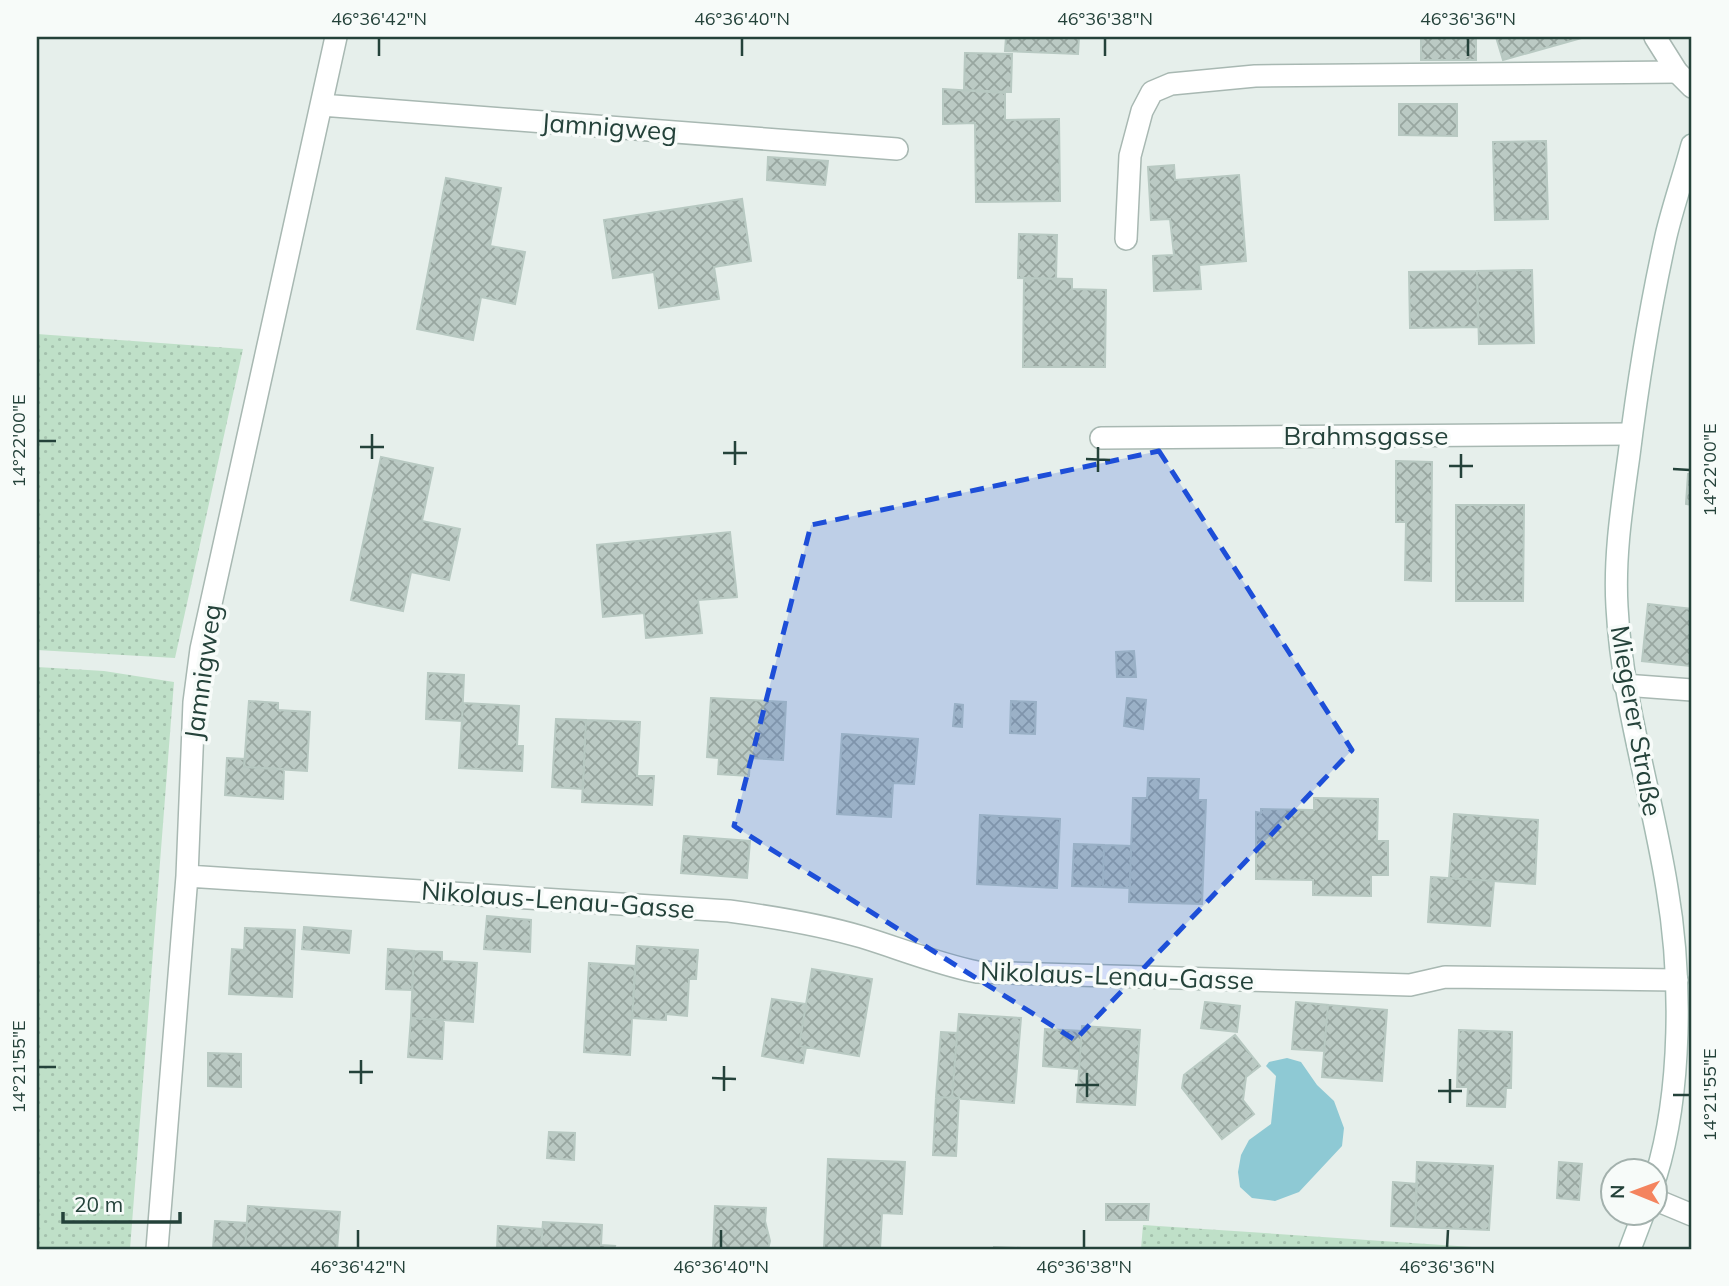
<svg xmlns="http://www.w3.org/2000/svg" width="1729" height="1286" viewBox="0 0 1729 1286" font-family="Mulish,sans-serif">
	<style>
		.grass { fill: url(#grass-dots) }
		.water { fill: #8ec9d4 }
		.building { fill: url(#building-cross-hatch); stroke: #b8c9c2; stroke-width: 2 }
		.lines { fill: none; stroke-linecap: round; stroke-linejoin: round }
		.lane-casing { stroke: #a8b8b2; stroke-width: 24 }
		.street-casing { stroke: #a8b8b2; stroke-width: 24 }
		.secondary-casing { stroke: #a4bbb3; stroke-width: 24 }
		.lane { stroke: #fff; stroke-width: 21 }
		.street { stroke: #fff; stroke-width: 21 }
		.secondary { stroke: #fff; stroke-width: 21 }
		.marked { fill: #1d4ed8; fill-opacity: 0.2; stroke: #1d4ed8; stroke-width: 5; stroke-dasharray: 14 9; stroke-linejoin: round }
		.ticks { fill: none; stroke: #24423a; stroke-width: 2.5 }
		.labels { text-anchor: middle; stroke-width: 7; stroke-linejoin: round; paint-order: stroke }
		.street-label { font-size: 26px; fill: #24423a; stroke: #f7fbf9 }
		.neatline { fill: none; stroke: #24423a; stroke-width: 2.5 }
		.ticks-label { font-size: 18px; text-anchor: middle; fill: #24423a }
	</style>
	<defs>
		<pattern id="grass-dots" width="8" height="8" patternUnits="userSpaceOnUse" patternTransform="scale(1.75)"><rect width="8" height="8" fill="#bfe0c8"/><path d="M2 2h.1M6 6h.1" fill="none" stroke="#a4c1ad" stroke-width="1.8" stroke-linecap="round"/></pattern>
		<pattern id="building-cross-hatch" width="8" height="8" patternUnits="userSpaceOnUse" patternTransform="scale(1.75)"><rect width="8" height="8" fill="#bbcac4"/><path d="M0 0l8 8M0 8l8-8" fill="none" stroke="#98a6a0"/></pattern>
	</defs>
	<rect width="100%" height="100%" fill="#e6efeb"/>
	<path class="grass" d="M37,334l206,15 -68,309 -138,-8z
		M37,667l67,4 70,11 -44,567h-93z
		M1143,1225l359,24h-361z"/>
	<path class="water" d="M1287,1058l14,4 16,23 17,16 10,27 -2,18 -43,46 -24,9 -23,-3 -12,-11 -2,-15 3,-17 8,-15 22,-16 5,-48 -10,-10 3,-4z"/>
	<path class="building" d="M1006,37h73l-1,17 -73,-3z
		M1421,37h55v23h-55z
		M1496,37h89l-82,23z
		M965,53l47,1 -1,38 -47,-2z
		M943,89l62,4v27l54,-1 1,82 -84,1 -1,-79 -32,1z
		M1399,104h58v32l-58,-1z
		M1546,141l2,78 -53,1 -2,-78z
		M768,157l60,4 -3,24 -58,-5z
		M1174,165l1,15 64,-5 7,86 -47,4 2,24 -47,2 -1,-35 21,-1 -4,-36 -19,1 -3,-53z
		M446,178l55,10 -11,58 35,6 -10,52 -34,-7 -8,43 -56,-11z
		M742,199l9,62 -37,6 5,32 -60,9 -5,-36 -41,6 -9,-58z
		M1019,234l38,1 -1,44 -38,-1z
		M1532,270l2,73 -55,1 -2,-73z
		M1477,271l1,56 -68,1 -1,-56z
		M1024,278l48,1v10l34,1 -1,77h-82z
		M381,457l52,11 -11,53 38,8 -11,51 -38,-8 -8,39 -52,-11z
		M1396,461l36,1 -1,119 -26,-1 1,-58h-10z
		M1688,474h4v31l-6,-1z
		M1456,505h68l-1,96h-67z
		M730,532l7,65 -39,3 4,33 -56,5 -2,-25 -41,4 -6,-72z
		M1648,604l44,5 -2,57 -48,-5z
		M1134,651l2,26h-19l-1,-25z
		M428,673l36,2 -2,46 -36,-2z
		M711,698l75,4 -3,58 -33,-2 -1,18 -31,-2 1,-16 -12,-1z
		M1127,698l19,2 -3,29 -19,-3z
		M249,701l29,2v7l32,2 -3,59 -63,-4z
		M1011,701l25,1 -1,32 -25,-1z
		M463,703l56,3 -2,40h6l-1,25 -63,-3z
		M955,704l8,1 -1,22 -9,-1z
		M556,719l30,1 -3,69 -31,-2z
		M586,720l54,2 -3,54h17l-2,29 -70,-3z
		M842,734l76,5 -4,45 -21,-1 -2,34 -54,-3z
		M227,758l18,1 -1,8 40,2 -1,30 -58,-4z
		M1148,778l51,1 -1,21h8l-4,104 -73,-2 4,-104h14z
		M1314,798l64,1 -1,42h11v34h-17v21l-58,-1v-15l-57,-1v-67l5,1v-4l53,1z
		M1454,814l84,6 -3,64 -86,-6z
		M980,815l80,4 -3,69 -80,-4z
		M684,836l66,5 -3,37 -66,-5z
		M1074,844l30,1 -1,42 -31,-1z
		M1104,845l27,1 -1,42 -27,-1z
		M1431,877l63,4 -4,45 -62,-4z
		M487,916l44,4 -1,32 -46,-3z
		M304,927l47,4 -2,22 -47,-4z
		M245,928l50,2 -3,67 -63,-3 3,-45 12,1z
		M637,946l61,4 -2,29h-7l-2,37 -21,-2v6l-34,-2z
		M388,949l26,2 -2,39 -26,-1z
		M414,951l28,1v9l35,2 -4,59 -62,-4z
		M589,963l46,3 -5,89 -46,-3z
		M812,969l60,10 -13,77 -60,-10z
		M772,999l34,5 -7,42 7,1 -3,16 -41,-7z
		M1205,1002l35,4 -3,26 -36,-4z
		M1296,1002l32,3 -4,46 -32,-2z
		M1328,1005l59,5 -5,71 -60,-4z
		M959,1014l62,4 -7,85 -62,-5z
		M411,1018l33,2 -2,39 -34,-2z
		M1082,1026l58,4 -5,75 -58,-3z
		M1045,1029l37,2 -3,38 -36,-3z
		M1459,1030l53,2 -1,56h-5l-1,19 -38,-1 1,-19h-11z
		M941,1032l16,1 -5,65 -16,-1z
		M1235,1035l25,31 -14,11 -3,23 11,14 -32,25 -40,-51 2,-13z
		M208,1053l33,1v33l-33,-1z
		M936,1097l23,1 -3,58 -23,-1z
		M549,1132l26,1 -1,27 -27,-2z
		M828,1159l77,3 -3,52 -20,-1 -2,36h-56z
		M1417,1162l76,4 -4,64 -74,-3z
		M1559,1162l23,2 -3,36 -22,-2z
		M1393,1182l24,2 -2,43 -24,-1z
		M1106,1204h43l-1,16h-42z
		M248,1206l92,6 -3,37h-92z
		M715,1206l51,2 -1,13 5,20 -2,8h-55z
		M215,1221l32,2 -2,26h-32z
		M543,1222l59,3 -1,20 14,1 -1,3h-73z
		M498,1226l44,3 -1,20h-44z
		M994,1247l52,2h-52z"/>
	<g class="lines">
		<defs>
			<path id="lane" d="M1126,239l4,-83 12,-45 10,-19 19,-8 84,-8 422,-4
				M1101,438l530,-4"/>
			<path id="street" d="M1655,37l22,35 15,15
				M321,105l576,44
				M1624,685l68,5
				M187,876l542,35c45,6 89,13 133,26 39,12 76,27 115,35l433,13 35,-8 232,3
				M1656,1200l36,15
				M157,1249l30,-373 7,-174 7,-53 135,-612"/>
			<path id="secondary" d="M1656,1176c26,-85 26,-200 11,-288 -15,-94 -45,-185 -50,-281 -3,-51 5,-101 12,-152 9,-73 21,-147 37,-219 7,-30 18,-61 26,-91
				M1630,1249l14,-37"/>
		</defs>
		<use href="#lane" class="lane-casing"/>
		<use href="#street" class="street-casing"/>
		<use href="#secondary" class="secondary-casing"/>
		<use href="#lane" class="lane"/>
		<use href="#street" class="street"/>
		<use href="#secondary" class="secondary"/>
	</g>
	<path class="marked" d="M1159,451l193,299 -277,290 -341,-214 77,-301z"/>
	<path class="ticks" d="M379,56v-18M742,56v-18M1105,56v-18M1468,56v-18M38,441h18M360,447h24M723,453h24M372,459v-25M1086,459l24,1M735,465v-24M1449,466h24M1673,469l17,1M1098,472v-25M1461,478v-24M38,1067h18M349,1072h24M712,1078l24,1M361,1084v-24M1075,1085h24M724,1091v-25M1438,1091h24M1673,1095h17M1087,1097v-24M1450,1103v-24M358,1248v-18M721,1248v-18M1084,1248v-18M1447,1248l1,-18"/>
	<g class="labels">
		<g class="street-label">
			<text transform="translate(609 127) rotate(4)" y="9">Jamnigweg</text>
			<text x="1366" y="445">Brahmsgasse</text>
			<text transform="translate(203 672) rotate(-82)" y="9">Jamnigweg</text>
			<text transform="translate(1636 721) rotate(80)" y="9">Miegerer Straße</text>
			<text transform="translate(558 900) rotate(4)" y="9">Nikolaus-Lenau-Gasse</text>
			<text transform="translate(1117 976) rotate(2)" y="9">Nikolaus-Lenau-Gasse</text>
		</g>
	</g>
	<rect width="1729" height="1286" fill="none" stroke="#f7fbf9" stroke-width="77"/>
	<g transform="translate(1634 1192) rotate(271)"><circle r="33" fill="#f7fbf9" stroke="#a3b1ad" stroke-width="2"/>
	<path d="M0-5L12 26L0 18L-12 26Z" fill="#f4845f"/>
	<text y="-10" font-size="19" font-weight="bold" text-anchor="middle" fill="#24423a">N</text>
	</g>
	<path d="M63 1212v10h117v-10" fill="none" stroke="#24423a" stroke-width="3.5"/>
	<text x="74" y="1212" font-size="21" fill="#24423a" stroke="#f7fbf9" stroke-width="5" paint-order="stroke">20 m</text>
	<rect x="38" y="38" width="1652" height="1210" class="neatline"/>
	<g class="ticks-label">
		<text x="379" y="25">46°36'42"N</text>
		<text x="742" y="25">46°36'40"N</text>
		<text x="1105" y="25">46°36'38"N</text>
		<text x="1468" y="25">46°36'36"N</text>
		<text transform="translate(19 441) rotate(-90)" y="6">14°22'00"E</text>
		<text transform="translate(1710 470) rotate(-90)" y="6">14°22'00"E</text>
		<text transform="translate(19 1067) rotate(-90)" y="6">14°21'55"E</text>
		<text transform="translate(1710 1095) rotate(-90)" y="6">14°21'55"E</text>
		<text x="358" y="1273">46°36'42"N</text>
		<text x="721" y="1273">46°36'40"N</text>
		<text x="1084" y="1273">46°36'38"N</text>
		<text x="1447" y="1273">46°36'36"N</text>
	</g>
</svg>
